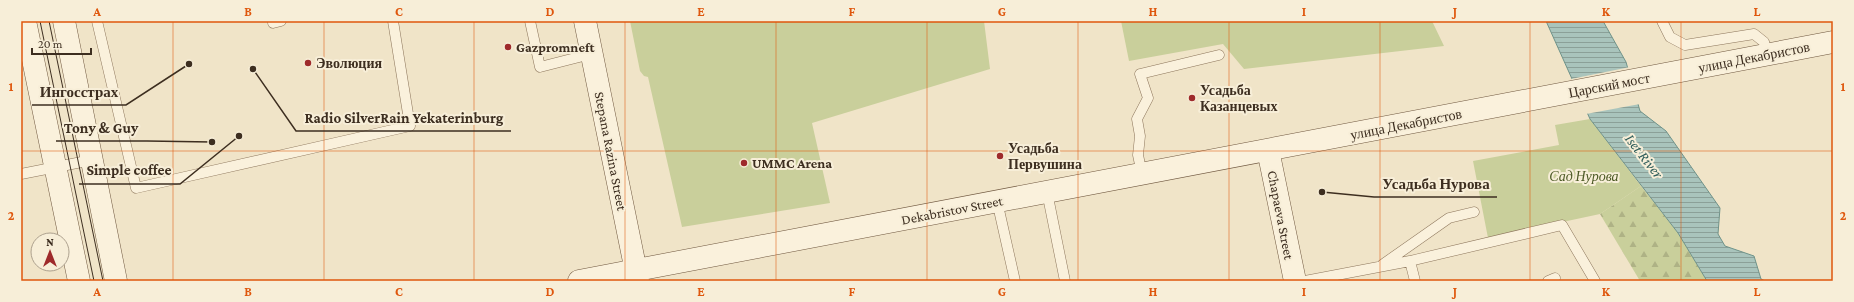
<svg xmlns="http://www.w3.org/2000/svg" width="1854" height="302" viewBox="0 0 1854 302" font-family="'Crimson Pro',serif">
	<style>
		.forest { fill: url(#forest-firs) }
		.green { fill: #c9cf9b }
		.water { fill: url(#water-rules); stroke: #6f938a }
		.pier { fill: #f0e4c8 }
		.lines { fill: none; stroke-linecap: round; stroke-linejoin: round }
		.lane-casing { stroke: #8d765c; stroke-width: 11 }
		.secondary-casing { stroke: #6f573f; stroke-width: 23 }
		.lane { stroke: #faf1dc; stroke-width: 10 }
		.secondary { stroke: #faf1dc; stroke-width: 22 }
		.tram { stroke: #3d2e20; stroke-width: 1 }
		.grid { fill: none; stroke: #df570d; stroke-width: 1; stroke-opacity: 0.55 }
		.poi-dot { fill: #9e2a2b; stroke: #f7eed8; stroke-width: 1.5 }
		.labels { text-anchor: middle; stroke-width: 4; stroke-linejoin: round; paint-order: stroke }
		.poi-label { font-size: 14px; font-weight: bold; fill: #3d2e20; stroke: #f7eed8; text-anchor: start }
		.street-label { font-size: 14px; fill: #3d2e20; stroke: #f7eed8 }
		.park-label { font-size: 14px; font-style: italic; fill: #4d5a26; stroke: #f7eed8 }
		.water-label { font-size: 15px; font-style: italic; fill: #2f5d5a; stroke: #f7eed8 }
		.leader { fill: none; stroke: #3d2e20; stroke-width: 1.5 }
		.callout-dot { fill: #3d2e20; stroke: #f7eed8; stroke-width: 1.5 }
		.callout-label { font-size: 15px; text-anchor: middle; font-weight: bold; fill: #3d2e20; stroke: #f7eed8; stroke-width: 4; stroke-linejoin: round; paint-order: stroke }
		.neatline { fill: none; stroke: #df570d; stroke-width: 1.5 }
		.grid-label { font-size: 13px; text-anchor: middle; font-weight: bold; fill: #df570d }
	</style>
	<defs>
		<pattern id="forest-firs" width="22" height="20" patternUnits="userSpaceOnUse"><rect width="22" height="20" fill="#c9cf9b"/><path d="M5 1l3.5 6h-7zM16 11l3.5 6h-7z" fill="#aeb285"/></pattern>
		<pattern id="water-rules" width="6" height="5" patternUnits="userSpaceOnUse"><rect width="6" height="5" fill="#a9c4bc"/><path d="M0 2.5h6" fill="none" stroke="#8ba098"/></pattern>
	</defs>
	<rect width="100%" height="100%" fill="#f0e4c8"/>
	<path class="forest" d="M1641,186l37,47 29,48h-67l-40,-67z"/>
	<path class="green" d="M630,21h354l6,48 -178,54 18,80 -148,24 -34,-150 -4,-1 -4,-5z
		M1121,21h311l12,25 -200,23 -21,-25 -94,17z
		M1590,119l51,67 -41,28 -112,24 -15,-77 86,-16 -4,-20z"/>
	<path class="water" d="M1546,21h57l23,41 14,49 26,20 54,77 -2,26 7,12 29,10 7,23 4,2h-58l-29,-48 -88,-114z"/>
	<path class="pier" d="M1630,67l10,37 -54,10 -15,-35z"/>
	<g class="lines">
		<defs>
			<path id="lane" d="M97,21l39,167 274,-62 -17,-105
				M273,21v2l8,-2
				M530,21l10,46 51,-13
				M1662,21l8,16 15,8 69,-11 10,8 4,12
				M21,174l71,-14
				M1142,174l-4,-19 2,-19 -3,-17 11,-21 -8,-24 79,-19
				M1047,192l18,89
				M997,201l18,80
				M1410,261l152,-36 33,56
				M1382,265l67,-47 25,-6
				M1305,281l105,-20 5,20
				M1548,281l7,-3"/>
			<path id="secondary" d="M25,21l54,260
				M64,21l52,260
				M585,21l53,260
				M1268,150l27,131
				M579,281l1254,-239"/>
		</defs>
		<use href="#lane" class="lane-casing"/>
		<use href="#secondary" class="secondary-casing"/>
		<use href="#lane" class="lane"/>
		<use href="#secondary" class="secondary"/>
		<path class="tram" d="M40,21l54,260
			M49,21l54,260"/>
	</g>
	<path class="grid" d="M173,21v260M324,21v260M474,21v260M625,21v260M776,21v260M927,21v260M1078,21v260M1229,21v260M1380,21v260M1530,21v260M1681,21v260M21,151h1812"/>
	<g class="poi-dot">
		<circle cx="508" cy="47" r="4"/>
		<circle cx="308" cy="63" r="4"/>
		<circle cx="1192" cy="98" r="4"/>
		<circle cx="1000" cy="156" r="4"/>
		<circle cx="744" cy="163" r="4"/>
	</g>
	<g class="labels">
		<g class="poi-label">
			<text x="516" y="52">Gazpromneft</text>
			<text x="316" y="68">Эволюция</text>
			<text x="1200" y="95">Усадьба<tspan x="1200" dy="16">Казанцевых</tspan></text>
			<text x="1008" y="153">Усадьба<tspan x="1008" dy="16">Первушина</tspan></text>
			<text x="752" y="168">UMMC Arena</text>
		</g>
		<g class="street-label">
			<text transform="translate(1754 57) rotate(-11)" y="5">улица Декабристов</text>
			<text transform="translate(1609 85) rotate(-11)" y="5">Царский мост</text>
			<text transform="translate(1406 124) rotate(-11)" y="5">улица Декабристов</text>
			<text transform="translate(611 151) rotate(79)" y="5">Stepana Razina Street</text>
			<text transform="translate(952 210) rotate(-11)" y="5">Dekabristov Street</text>
			<text transform="translate(1281 215) rotate(79)" y="5">Chapaeva Street</text>
		</g>
		<g class="park-label">
			<text x="1584" y="181">Сад Нурова</text>
		</g>
		<g class="water-label">
			<text transform="translate(1644 156) rotate(52)" y="5">Iset River</text>
		</g>
	</g>
	<path class="leader" d="M189 64L126 105H32M253 69L296 131H511M212 142L147 141H56M239 136L180 184H79M1322 192L1374 197H1497"/>
	<g class="callout-dot">
		<circle cx="189" cy="64" r="4"/>
		<circle cx="253" cy="69" r="4"/>
		<circle cx="212" cy="142" r="4"/>
		<circle cx="239" cy="136" r="4"/>
		<circle cx="1322" cy="192" r="4"/>
	</g>
	<g class="callout-label">
		<text x="79" y="97">Ингосстрах</text>
		<text x="404" y="123">Radio SilverRain Yekaterinburg</text>
		<text x="101" y="133">Tony &amp; Guy</text>
		<text x="129" y="175">Simple coffee</text>
		<text x="1436" y="189">Усадьба Нурова</text>
	</g>
	<rect width="1854" height="302" fill="none" stroke="#f7eed8" stroke-width="44"/>
	<g transform="translate(50 252)"><circle r="19" fill="#f7eed8" stroke="#ada18e"/>
	<path d="M0-3L7 15L0 10L-7 15Z" fill="#9e2a2b"/>
	<text y="-6" font-size="11" font-weight="bold" text-anchor="middle" fill="#3d2e20">N</text>
	</g>
	<path d="M32 48v6h59v-6" fill="none" stroke="#3d2e20" stroke-width="2"/>
	<text x="38" y="48" font-size="12" fill="#3d2e20" stroke="#f7eed8" stroke-width="3" paint-order="stroke">20 m</text>
	<rect x="22" y="22" width="1810" height="258" class="neatline"/>
	<g class="grid-label">
		<text x="97" y="16">A</text>
		<text x="248" y="16">B</text>
		<text x="399" y="16">C</text>
		<text x="550" y="16">D</text>
		<text x="701" y="16">E</text>
		<text x="852" y="16">F</text>
		<text x="1002" y="16">G</text>
		<text x="1153" y="16">H</text>
		<text x="1304" y="16">I</text>
		<text x="1455" y="16">J</text>
		<text x="1606" y="16">K</text>
		<text x="1757" y="16">L</text>
		<text x="11" y="91">1</text>
		<text x="1843" y="91">1</text>
		<text x="11" y="220">2</text>
		<text x="1843" y="220">2</text>
		<text x="97" y="296">A</text>
		<text x="248" y="296">B</text>
		<text x="399" y="296">C</text>
		<text x="550" y="296">D</text>
		<text x="701" y="296">E</text>
		<text x="852" y="296">F</text>
		<text x="1002" y="296">G</text>
		<text x="1153" y="296">H</text>
		<text x="1304" y="296">I</text>
		<text x="1455" y="296">J</text>
		<text x="1606" y="296">K</text>
		<text x="1757" y="296">L</text>
	</g>
</svg>
